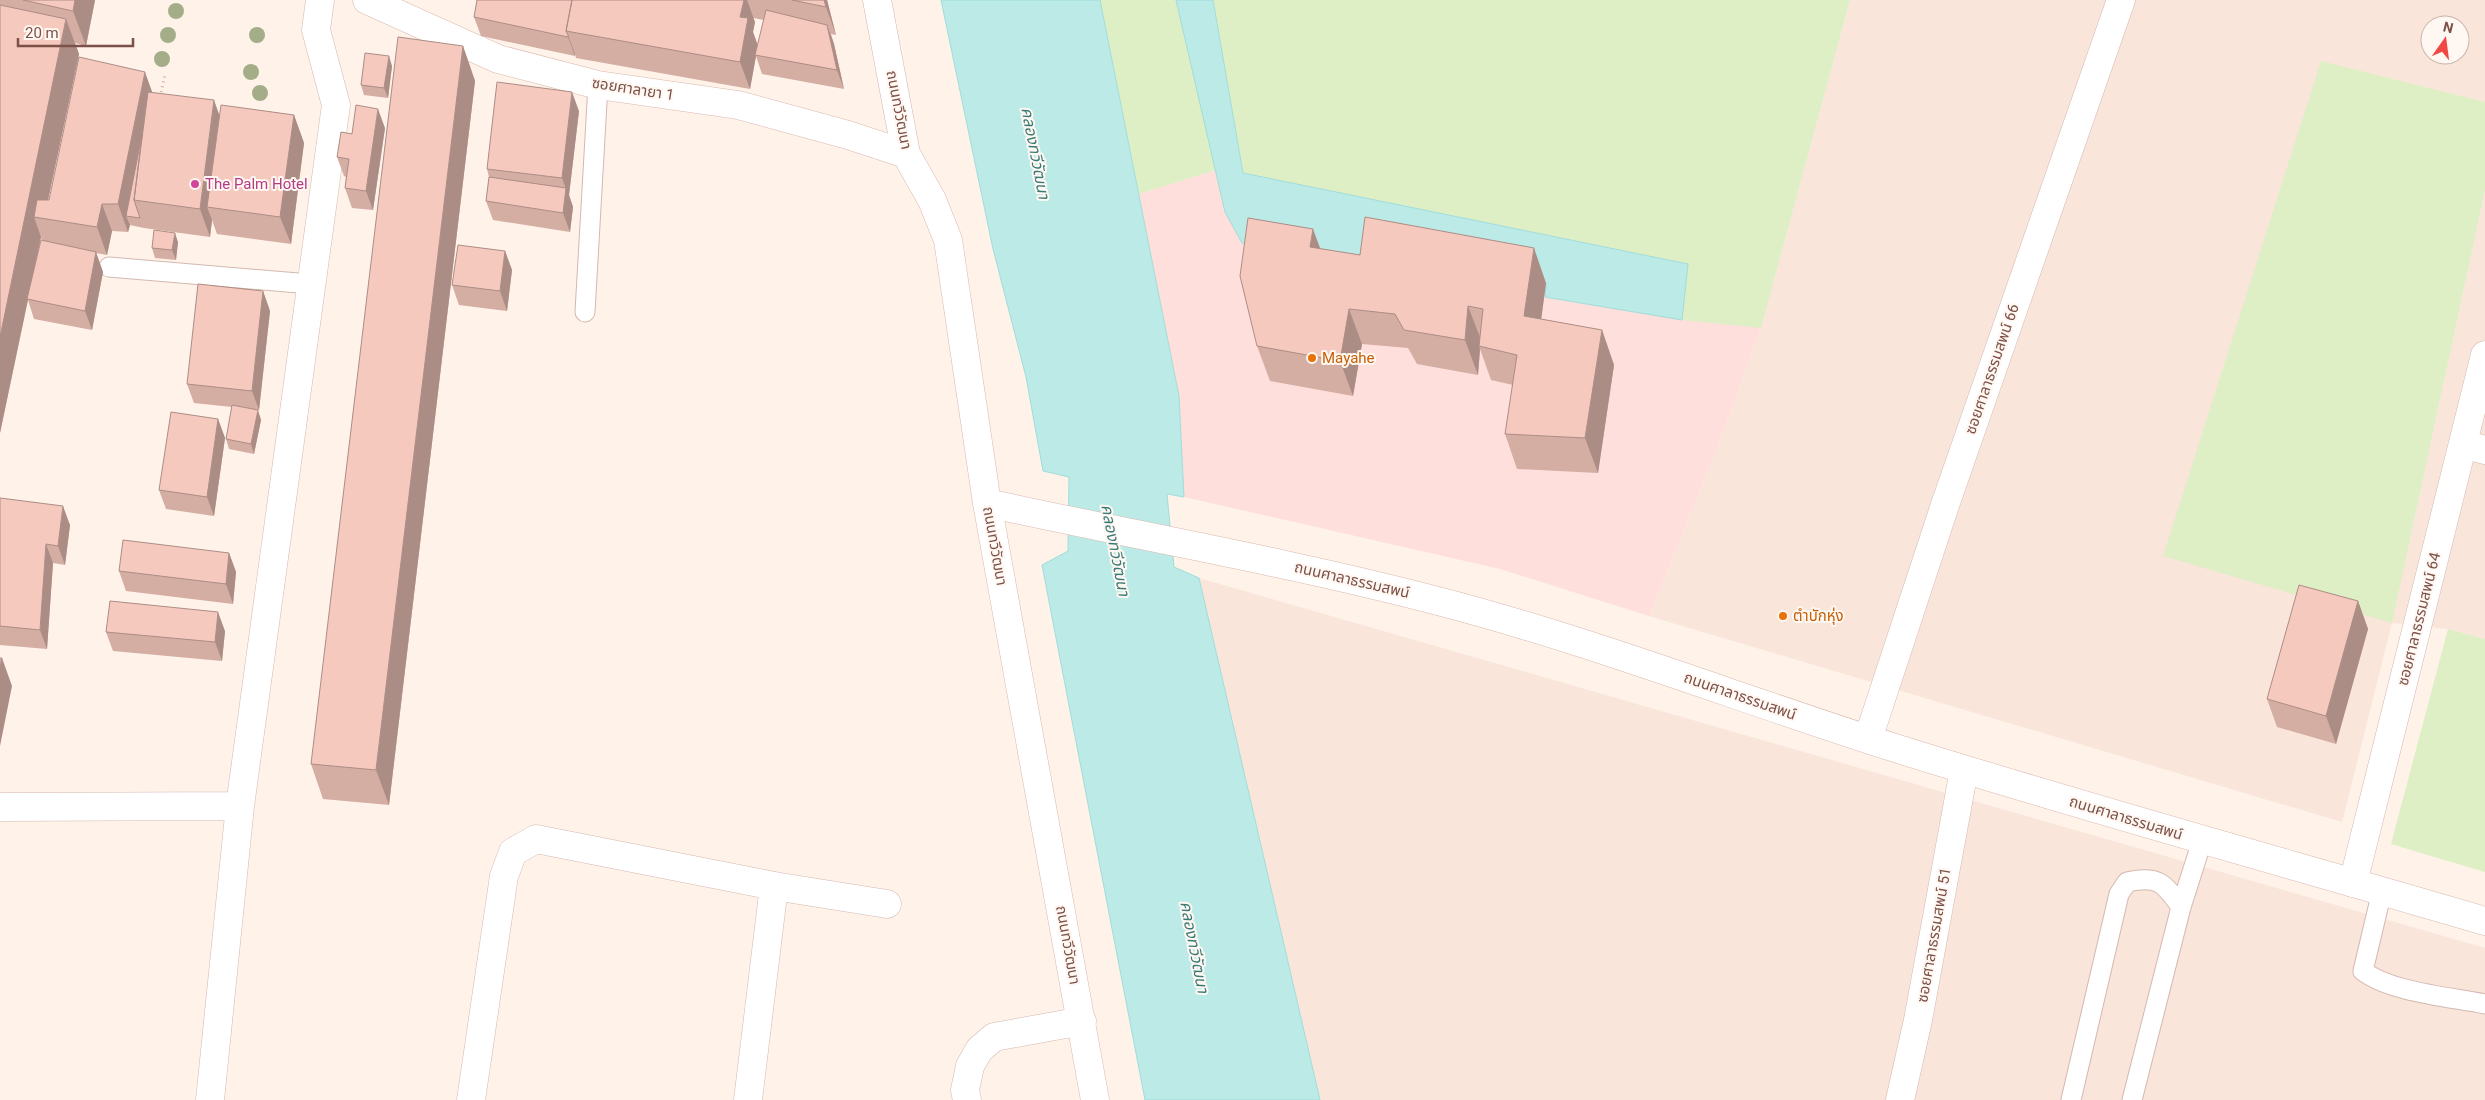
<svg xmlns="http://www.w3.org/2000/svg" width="2485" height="1100" viewBox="0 0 2485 1100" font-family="Roboto,'Noto Sans Thai',sans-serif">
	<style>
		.residential { fill: #f9e5da; fill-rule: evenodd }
		.commercial { fill: #ffdfdc }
		.green { fill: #deeec5 }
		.water { fill: #bbeae7; stroke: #a0ddda }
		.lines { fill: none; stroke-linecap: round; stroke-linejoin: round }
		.lane-casing { stroke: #d4b8b0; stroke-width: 21 }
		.street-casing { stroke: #d4b8b0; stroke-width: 29 }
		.secondary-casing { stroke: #dab9af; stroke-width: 29 }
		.path { stroke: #dcaba0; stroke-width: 3; stroke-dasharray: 1 4; stroke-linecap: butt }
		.lane { stroke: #fff; stroke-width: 19 }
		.street { stroke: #fff; stroke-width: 28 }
		.secondary { stroke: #fff; stroke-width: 28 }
		.tree { fill: #a3ae89 }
		.wall { fill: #d4ada3; fill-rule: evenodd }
		.shaded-wall { fill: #ac8d85 }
		.building { fill: #f6c9be; stroke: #ac8d85 }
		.hotel-dot { fill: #d1479c; stroke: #fff7f1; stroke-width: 2 }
		.food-dot { fill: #e8710a; stroke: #fff7f1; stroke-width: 2 }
		.labels { text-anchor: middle; stroke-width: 4; stroke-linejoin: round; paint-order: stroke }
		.street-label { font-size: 15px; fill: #7c5149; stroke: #fff7f1 }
		.hotel-label { font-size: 15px; fill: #b23c85; stroke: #fff7f1; text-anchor: start }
		.food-label { font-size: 15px; fill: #c56008; stroke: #fff7f1; text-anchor: start }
		.water-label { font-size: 16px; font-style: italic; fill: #387a77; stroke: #fff7f1 }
	</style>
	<rect width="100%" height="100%" fill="#fef2e9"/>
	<path class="residential" d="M1850,0h635v102l-164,-40 71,560 93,-432v449l-37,-10 -56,-6 -50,199 -693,-206 66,-162 46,-126zM2430,25h30v30h-30z
		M1199,578l1286,370v152h-1165z"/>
	<path class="commercial" d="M1216,170l557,115 -12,43 -46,126 -66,162 -149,-47 -316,-72 -5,-101 -40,-202z"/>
	<path class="green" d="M1100,0h76l40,170 -77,24z
		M1213,0h637l-89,328 -79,-8 6,-56 -445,-91z
		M2321,61l164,41v88l-93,433 -229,-67z
		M2448,629l37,10v233l-94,-28z"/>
	<path class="water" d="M941,0h159l79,396 5,101 -17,-3 7,73 25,11 121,522h-175l-103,-535 26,-14 1,-74 -26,-6 -17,-94 -33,-128z
		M1176,0h37l30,173 445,91 -6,56 -137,-23 1,-14 -171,-11 -133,-29 -17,-31z"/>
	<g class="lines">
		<defs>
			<path id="lane" d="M109,267l201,17
				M585,312l13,-227
				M2382,891l-19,80c27,21 87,26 122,33
				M2071,1100l48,-206 8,-12c31,-7 37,1 54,25
				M2132,1100l49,-193 21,-66"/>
			<path id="street" d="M877,0l29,154
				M2463,444l22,6
				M1868,739l77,-234 176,-505
				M0,807l240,-1
				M2353,883l132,-528
				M210,1100l30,-294 96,-701 -20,-75 4,-30
				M471,1100l33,-224 9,-24 23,-13 238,47 113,18
				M748,1100l26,-214
				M967,1100l-2,-10 5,-24 9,-16 15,-13 88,-16
				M1900,1100l18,-80 46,-250"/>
			<path id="secondary" d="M367,0l131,59 100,26 140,20 110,30 58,19 26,46 16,40 39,263 108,597
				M987,503c151,33 302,59 451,98 154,40 303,98 454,146 197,62 395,116 593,174"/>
		</defs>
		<use href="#lane" class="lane-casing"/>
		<use href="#street" class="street-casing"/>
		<use href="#secondary" class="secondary-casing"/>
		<path class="path" d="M160,97l5,-22"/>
		<use href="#lane" class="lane"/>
		<use href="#street" class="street"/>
		<use href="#secondary" class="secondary"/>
	</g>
	<g class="tree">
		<circle cx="176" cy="11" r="8"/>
		<circle cx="168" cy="35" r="8"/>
		<circle cx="257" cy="35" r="8"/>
		<circle cx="162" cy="59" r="8"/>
		<circle cx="251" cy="72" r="8"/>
		<circle cx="260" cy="93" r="8"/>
	</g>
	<path class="wall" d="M0,0h95l-9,46 -11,-3 4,11 -31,146 105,-108 67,24 74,-1 10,28 -13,101 -74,-10 -5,-14 -2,17 -66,-9 -14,-3 -2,7 -16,-1 -5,24 -11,-2 7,19 -11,58 -58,-11 -6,-19 -28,133zM41,237l1,4 -10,39z
		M477,0h350l9,35 -5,-1 3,10 10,45 -82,-15 -6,-18 -6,33 -174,-31 -1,-4v2l-94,-20 -7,-19zM753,18l11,2 -6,26 -5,-14 2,-10z
		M463,46l12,35 -86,724 -66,-6 -12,-35z
		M392,66l-4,32 -24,-3 -3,-10z
		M579,111l-10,84 4,12 -3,25 -77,-12 -7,-19 3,-24 -2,-8z
		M385,128l-12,82 -21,-2 -7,-20 1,-11 -2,-1 -7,-19 15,-23z
		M178,242l-2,18 -21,-2 -3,-10z
		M1320,249l40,6 186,28 -5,36 61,11 12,35 -16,108 -81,-4 -12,-35 8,-49 -22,-5 -11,-31 -2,26 -61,-11 -9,-16 -46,-4 -9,52 -83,-15 -13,-35z
		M505,251l7,19 -5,41 -48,-6 -7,-20z
		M263,291l7,20 -11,99h-2l4,10 -7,34 -25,-5 -3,-10 6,-32 -38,-4 -7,-19z
		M218,419l7,19 -11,78 -48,-7 -7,-19z
		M0,498l70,27 -5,40 -12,-2 -6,86 -47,-4z
		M229,553l7,19 -3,32 -107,-13 -7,-20z
		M2358,601l10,28 -32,115 -59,-17 -10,-28z
		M225,631l-3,30 -109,-10 -7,-19z"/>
	<path class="shaded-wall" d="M75,0h20l-9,46 -13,-35z
		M744,0h3l8,22 -2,10 5,14 -3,9 1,1 -6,33 -10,-27v-45z
		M824,0h3l9,35 -10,-28z
		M66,19l13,35 -35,165 -10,-2 7,20 -41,196v-96z
		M827,25l7,19 10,45 -7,-19z
		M568,35l7,19v2l-7,-19z
		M463,46l12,35 -86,724 -13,-35z
		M389,56l3,10 -4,32 -4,-10z
		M145,72l10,28 -21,100 -8,16 4,9 -2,7 -10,-28z
		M572,92l7,19 -10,84 4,12 -3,25 -7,-19 3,-24 -4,-11z
		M214,100l10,28 -17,79 5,13 -2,17 -10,-28z
		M378,109l7,19 -12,82 -7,-19z
		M294,115l10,28 -13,101 -11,-27z
		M102,204l10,27 -5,24 -10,-28z
		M1313,229l13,35 -16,-17z
		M175,233l3,9 -2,18 -4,-10z
		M1534,248l12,35 -9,68 -13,-35z
		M505,251l7,19 -5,41 -7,-20z
		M96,252l7,20 -11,58 -7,-19z
		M263,291l7,20 -11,99 -7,-19z
		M1468,306l13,34 -2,6 1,3 -2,26 -13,-35z
		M1349,309l13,35 -9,52 -13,-35z
		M1602,330l12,35 -16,108 -13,-35z
		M258,410l3,10 -7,34 -3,-10z
		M218,419l7,19 -11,78 -7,-19z
		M63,506l7,19 -5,40 -7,-19z
		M46,544l7,19 -6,86 -7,-19z
		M229,553l7,19 -3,32 -7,-20z
		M2358,601l10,28 -32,115 -10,-28z
		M218,612l7,19 -3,30 -7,-19z
		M2,658l10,28 -12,60v-78z"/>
	<path class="building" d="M23,0h52l-2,11z
		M477,0h95l-6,31 2,4v2l-94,-20z
		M572,0h172l-4,17 8,1 -8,44 -174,-31z
		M792,0h32l2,7z
		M0,5l66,14 -66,318z
		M766,10l61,15 10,45 -82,-15z
		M398,37l65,9 -87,724 -65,-6z
		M365,53l24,3 -5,32 -23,-3z
		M79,57l66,15 -27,132h-16l-5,23 -63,-10 3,-17h12z
		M497,82l75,10 -10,86 -75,-9z
		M148,92l66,8 -14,109 -66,-9z
		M221,105l73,10 -14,102 -73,-10z
		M356,105l22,4 -12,82 -21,-3 4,-29 -12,-2 4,-25 11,2z
		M142,135l-8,65 6,18 -14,-2z
		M489,177l77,11 -3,25 -77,-12z
		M1365,217l169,31 -10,68 78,14 -17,108 -80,-4 12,-79 -38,-9 4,-37 -15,-3 -3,34 -61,-10 -9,-16 -46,-5 -9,52 -83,-15 -17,-70 8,-58 65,11 -3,18 50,8z
		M154,230l21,3 -3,17 -20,-2z
		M41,240l55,12 -11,59 -58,-12z
		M458,245l47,6 -5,40 -48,-6z
		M198,284l65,7 -11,100 -65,-7z
		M232,405l26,5 -7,34 -25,-5z
		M171,412l47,7 -11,78 -48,-7z
		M0,498l63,8 -5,40 -12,-2 -6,86 -40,-4z
		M123,540l106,13 -3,31 -107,-13z
		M2299,585l59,16 -32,115 -59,-17z
		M110,601l108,11 -3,30 -109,-10z
		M0,658h2l-2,10z"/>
	<circle class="hotel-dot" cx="195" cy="184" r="5"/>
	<g class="food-dot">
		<circle cx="1312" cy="358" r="5"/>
		<circle cx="1783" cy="616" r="5"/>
	</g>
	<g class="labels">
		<g class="street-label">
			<text transform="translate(633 89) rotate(9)" y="5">ซอยศาลายา 1</text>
			<text transform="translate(899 110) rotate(79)" y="5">ถนนทวีวัฒนา</text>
			<text transform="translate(1992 369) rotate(-71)" y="5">ซอยศาลาธรรมสพน์ 66</text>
			<text transform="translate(995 546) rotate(80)" y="5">ถนนทวีวัฒนา</text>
			<text transform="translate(1352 580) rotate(13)" y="5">ถนนศาลาธรรมสพน์</text>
			<text transform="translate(2419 619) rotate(-76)" y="5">ซอยศาลาธรรมสพน์ 64</text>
			<text transform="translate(1740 696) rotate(19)" y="5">ถนนศาลาธรรมสพน์</text>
			<text transform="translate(2126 818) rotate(17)" y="5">ถนนศาลาธรรมสพน์</text>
			<text transform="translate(1934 935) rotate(-80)" y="5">ซอยศาลาธรรมสพน์ 51</text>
			<text transform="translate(1068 945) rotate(80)" y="5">ถนนทวีวัฒนา</text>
		</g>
		<g class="hotel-label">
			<text x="205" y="189">The Palm Hotel</text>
		</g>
		<g class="food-label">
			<text x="1322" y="363">Mayahe</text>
			<text x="1793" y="621">ตำบักหุ่ง</text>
		</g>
		<g class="water-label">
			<text transform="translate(1036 153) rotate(79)" y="6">คลองทวีวัฒนา</text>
			<text transform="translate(1116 550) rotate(79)" y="6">คลองทวีวัฒนา</text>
			<text transform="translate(1195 947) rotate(79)" y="6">คลองทวีวัฒนา</text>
		</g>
	</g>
	<g transform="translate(2445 40) rotate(14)"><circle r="24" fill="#fff7f1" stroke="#cbb5ae"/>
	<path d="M0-4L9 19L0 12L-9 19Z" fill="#f14845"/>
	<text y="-8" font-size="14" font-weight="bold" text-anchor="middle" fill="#7c5149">N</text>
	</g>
	<path d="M18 38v8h115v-8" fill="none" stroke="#7c5149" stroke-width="2.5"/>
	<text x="25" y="38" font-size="15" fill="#7c5149" stroke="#fff7f1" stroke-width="4" paint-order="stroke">20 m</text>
</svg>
